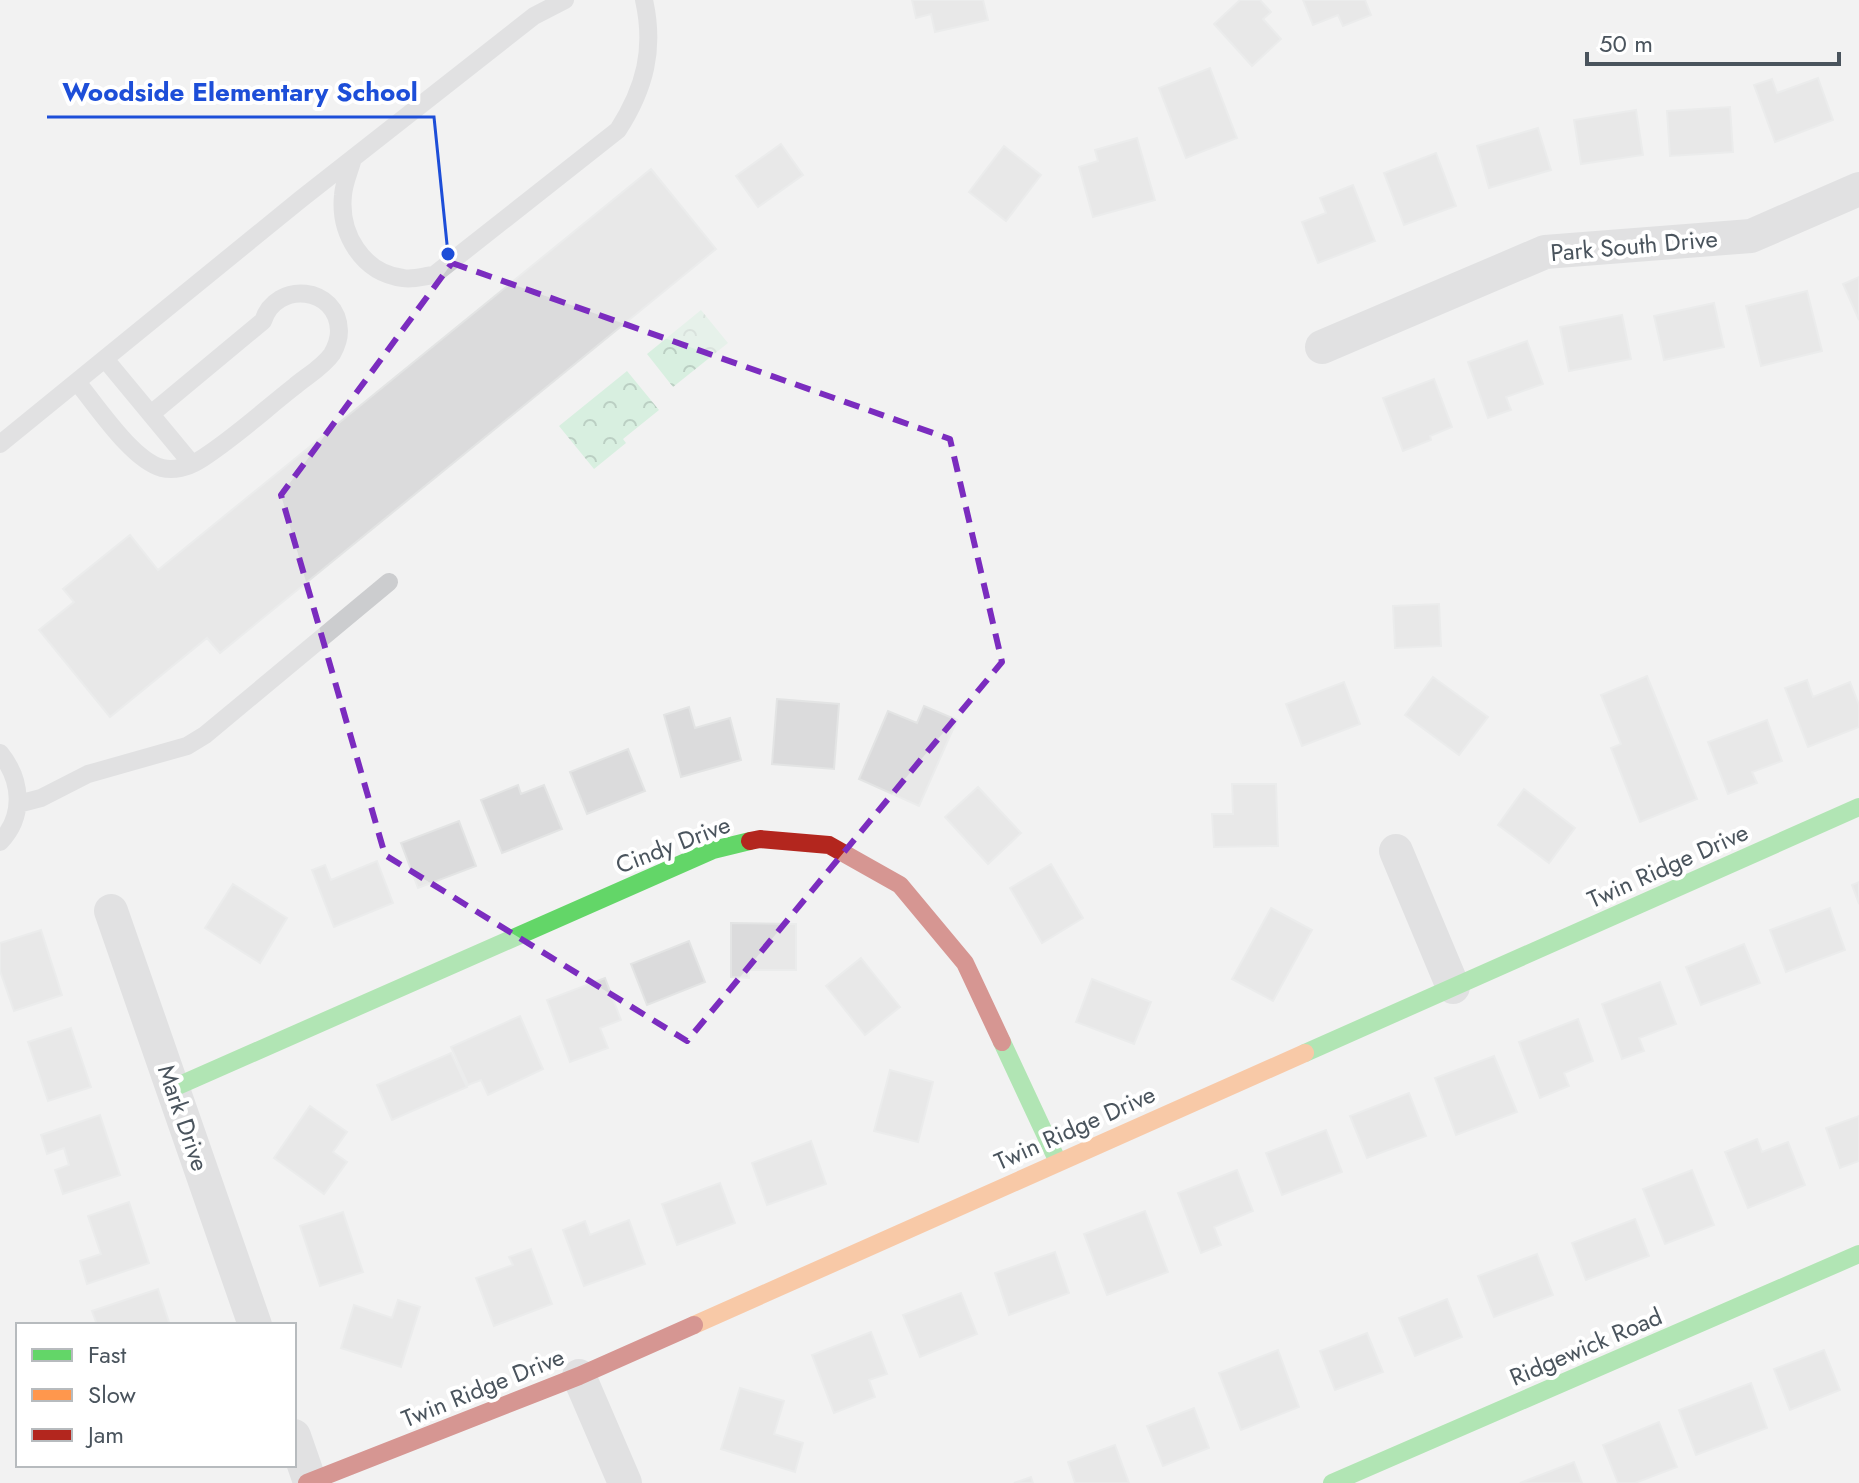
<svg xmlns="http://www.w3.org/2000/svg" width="1859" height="1483" viewBox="0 0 1859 1483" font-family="Jost,sans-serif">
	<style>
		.forest { fill: url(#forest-crowns) }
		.building { fill: #dbdbdc; stroke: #e3e4e4; stroke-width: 2 }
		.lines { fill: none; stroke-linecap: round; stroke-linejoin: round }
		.lane { stroke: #cccdcf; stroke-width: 18 }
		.street { stroke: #cccdcf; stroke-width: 34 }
		.fast { stroke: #63d668; stroke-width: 18 }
		.slow { stroke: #ff974d; stroke-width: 18 }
		.jam { stroke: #b3261e; stroke-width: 18 }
		.marked { fill: none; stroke: #7b2cbf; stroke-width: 6; stroke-dasharray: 16 10; stroke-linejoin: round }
		.labels { text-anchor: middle; stroke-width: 8; stroke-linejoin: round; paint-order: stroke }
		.street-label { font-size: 24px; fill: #4a545d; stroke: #fff }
		.leader { fill: none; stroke: #1d4ed8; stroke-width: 3 }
		.callout-dot { fill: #1d4ed8; stroke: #fff; stroke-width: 3 }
		.callout-label { font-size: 26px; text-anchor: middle; font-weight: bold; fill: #1d4ed8; stroke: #fff; stroke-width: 8; stroke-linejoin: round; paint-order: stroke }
	</style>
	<defs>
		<pattern id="forest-crowns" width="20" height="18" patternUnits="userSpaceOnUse" patternTransform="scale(2)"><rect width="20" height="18" fill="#d8efe0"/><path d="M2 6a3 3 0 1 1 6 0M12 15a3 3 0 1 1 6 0" fill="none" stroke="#bbcfc3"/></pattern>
	</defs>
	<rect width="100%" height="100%" fill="#f2f2f2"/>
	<path class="forest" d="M701,310l27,33 -55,44 -26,-33z
		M627,371l32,39 -36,29 3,4 -32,26 -35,-43z"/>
	<path class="building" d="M912,0h71l5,20 -53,12 -4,-18 -15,4z
		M1240,0h20l11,12 -8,7 18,20 -29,27 -38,-42z
		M1303,0h62l6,15 -28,11 -5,-11 -25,10z
		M1210,68l27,70 -51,20 -27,-70z
		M1818,78l15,42 -58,22 -21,-57 18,-6 5,14z
		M1730,107l3,45 -63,4 -3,-45z
		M1636,110l7,45 -62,9 -7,-44z
		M1538,128l13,42 -62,18 -12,-42z
		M1137,138l18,62 -62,17 -14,-50 19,-6 -3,-11z
		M781,144l22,31 -45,32 -22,-31z
		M1004,146l37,29 -35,46 -37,-29z
		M1436,153l20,53 -52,19 -20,-52z
		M651,169l65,80 -496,404 -13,-15 -97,79 -71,-87 35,-28 -11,-13 67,-54 28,35z
		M1353,185l22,56 -57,22 -16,-41 24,-9 -6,-15z
		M1859,277v43l-16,-36z
		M1807,291l15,60 -61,15 -15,-60z
		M1714,303l10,44 -60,13 -10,-44z
		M1622,315l9,44 -62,12 -9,-44z
		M1527,341l16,43 -37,13 5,13 -23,8 -20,-56z
		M1434,379l18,48 -22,9 1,4 -28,11 -20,-53z
		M1439,604l2,42 -46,2 -2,-42z
		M1647,676l50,123 -57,23 -29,-74 10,-4 -20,-49z
		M1433,677l55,40 -29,38 -54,-40z
		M1807,680l6,17 37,-15 9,23v22l-51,20 -23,-59z
		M1344,682l16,42 -58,22 -16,-42z
		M777,699l62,5 -5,65 -62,-5z
		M924,706l33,14 -38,86 -60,-27 29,-68 29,12z
		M689,707l6,21 35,-10 11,42 -60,17 -17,-62z
		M1767,720l15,41 -30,11 5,11 -29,11 -20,-52z
		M628,749l17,42 -58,23 -17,-42z
		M1232,784h44l2,62 -64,1 -2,-33h21z
		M518,785l3,9 23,-9 18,44 -60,24 -21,-53z
		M978,787l43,46 -33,31 -43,-47z
		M1524,789l51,39 -26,35 -51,-38z
		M459,821l17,45 -58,22 -17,-45z
		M377,861l16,42 -59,24 -22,-57 13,-5 6,15z
		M1051,864l32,54 -41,25 -32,-55z
		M1859,882v22l-7,-19z
		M233,884l54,34 -27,45 -55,-35z
		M1271,908l41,22 -39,71 -41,-22z
		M1830,908l15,42 -59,22 -16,-42z
		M731,923l65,1v46h-47v8l-18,-1z
		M41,930l21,65 -48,16 -14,-40v-28z
		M689,941l16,41 -58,23 -16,-41z
		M1744,944l16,39 -59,22 -15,-38z
		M861,958l39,49 -35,28 -39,-49z
		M605,978l16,42 -21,8 8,20 -38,14 -23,-62z
		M1092,979l59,23 -17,42 -58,-22z
		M1660,982l16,42 -37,14 5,13 -22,8 -20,-55z
		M520,1016l23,53 -55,26 -7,-15 -13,5 -17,-38z
		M1578,1019l15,42 -29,12 5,13 -29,12 -21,-56z
		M71,1028l20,59 -43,14 -20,-59z
		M451,1053l16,34 -75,33 -15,-35z
		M1494,1056l23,56 -61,23 -21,-57z
		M890,1070l43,12 -15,60 -44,-11z
		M1409,1093l17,43 -59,22 -17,-42z
		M310,1106l37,26 -14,20 14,10 -23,32 -50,-36z
		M100,1115l20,60 -57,19 -8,-24 14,-5 -5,-17 -17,6 -6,-19z
		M1859,1116v45l-19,7 -14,-40z
		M1326,1130l16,42 -60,23 -16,-42z
		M1757,1139l5,13 26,-10 17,43 -57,23 -23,-56z
		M811,1141l15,43 -59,21 -15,-42z
		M1237,1170l16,41 -39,16 7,18 -20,8 -23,-60z
		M1692,1170l22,55 -49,19 -22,-55z
		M720,1183l15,40 -58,22 -15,-41z
		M129,1202l20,61 -62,21 -7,-23 21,-7 -13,-38z
		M1145,1211l23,61 -61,23 -23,-61z
		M343,1212l20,60 -43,14 -20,-60z
		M1635,1219l14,37 -63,24 -14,-37z
		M629,1220l16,44 -61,22 -21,-56 22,-9 5,14z
		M531,1249l21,55 -58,22 -18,-48 37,-13 -4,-8z
		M1055,1252l14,41 -60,22 -14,-42z
		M1537,1254l16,41 -59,22 -16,-41z
		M158,1289l12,36h-73l-5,-14z
		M961,1293l16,41 -57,23 -17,-42z
		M1447,1299l15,38 -47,19 -16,-38z
		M398,1300l22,7 -19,60 -60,-19 13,-43 38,13z
		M871,1332l16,42 -18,6 6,17 -41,16 -22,-58z
		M1367,1333l16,39 -48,18 -15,-39z
		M1278,1350l21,57 -58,23 -22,-57z
		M1824,1350l16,40 -50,20 -16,-41z
		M1751,1383l16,45 -71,27 -17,-45z
		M740,1388l44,13 -10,33 29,9 -8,29 -74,-23z
		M1194,1408l15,40 -46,18 -16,-40z
		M1659,1422l18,45 -42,16h-17l-15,-38z
		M1115,1445l14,38h-54l-7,-21z
		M1574,1462l8,21h-62z
		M1031,1477l2,6h-19z"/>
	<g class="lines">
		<path class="lane" d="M353,158c-3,12 -9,24 -10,37 -4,38 19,78 60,83 10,2 21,-2 31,-3l184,-145c27,-42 37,-81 26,-130
			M105,359l87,105
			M77,382c20,24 55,78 85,86 12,3 26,-1 36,-7 34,-21 65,-50 97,-75 12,-10 28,-19 37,-32 4,-7 7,-15 7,-23 -1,-45 -63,-51 -76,-10l-112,93
			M0,444l301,-245 233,-183 31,-16
			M0,753c22,27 25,63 0,89
			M18,804l23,-6 47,-24 99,-28 18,-11 184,-153"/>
		<path class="street" d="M1322,347l223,-95 206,-16 108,-47
			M1396,851l57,136
			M111,911l144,414
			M579,1376l46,107
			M294,1436l16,46"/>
		<path class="fast" d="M1002,1042l56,120
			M1305,1053l554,-246
			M173,1088l540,-238 37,-9
			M1332,1483l527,-229"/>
		<path class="slow" d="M694,1325l611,-272"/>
		<path class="jam" d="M750,841l10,-2 69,6 71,40 65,78 37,79
			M307,1483l272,-107 115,-51"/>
	</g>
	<path d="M0 0H1859V1483H0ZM452,263l498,176 52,223 -315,379 -302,-186 -104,-360z" fill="#f2f2f2" fill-opacity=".55" fill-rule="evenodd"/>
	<path class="marked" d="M452,263l498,176 52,223 -315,379 -302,-186 -104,-360z"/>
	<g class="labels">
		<g class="street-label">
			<text transform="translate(1634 246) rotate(-5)" y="8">Park South Drive</text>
			<text transform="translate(673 845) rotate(-21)" y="8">Cindy Drive</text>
			<text transform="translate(1668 866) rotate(-24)" y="8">Twin Ridge Drive</text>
			<text transform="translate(183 1118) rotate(71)" y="8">Mark Drive</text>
			<text transform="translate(1075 1128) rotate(-24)" y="8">Twin Ridge Drive</text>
			<text transform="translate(1586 1347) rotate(-23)" y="8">Ridgewick Road</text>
			<text transform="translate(483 1388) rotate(-22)" y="8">Twin Ridge Drive</text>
		</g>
	</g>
	<path class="leader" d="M448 254L434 117H47"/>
	<circle class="callout-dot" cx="448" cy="254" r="8"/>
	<g class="callout-label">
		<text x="240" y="101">Woodside Elementary School</text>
	</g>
	<rect x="16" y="1323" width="280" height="144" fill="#ffffff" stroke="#b7bbbe" stroke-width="2"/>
	<rect x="32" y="1349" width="40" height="12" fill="#63d668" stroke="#b7bbbe" stroke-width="2"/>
	<text x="88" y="1363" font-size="24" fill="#4a545d">Fast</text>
	<rect x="32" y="1389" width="40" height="12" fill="#ff974d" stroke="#b7bbbe" stroke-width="2"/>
	<text x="88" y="1403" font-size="24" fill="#4a545d">Slow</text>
	<rect x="32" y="1429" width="40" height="12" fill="#b3261e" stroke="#b7bbbe" stroke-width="2"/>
	<text x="88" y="1443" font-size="24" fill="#4a545d">Jam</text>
	<path d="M1587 52v12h252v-12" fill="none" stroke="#4a545d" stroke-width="4"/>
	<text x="1599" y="52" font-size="24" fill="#4a545d" stroke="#ffffff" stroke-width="6" paint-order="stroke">50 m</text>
</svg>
